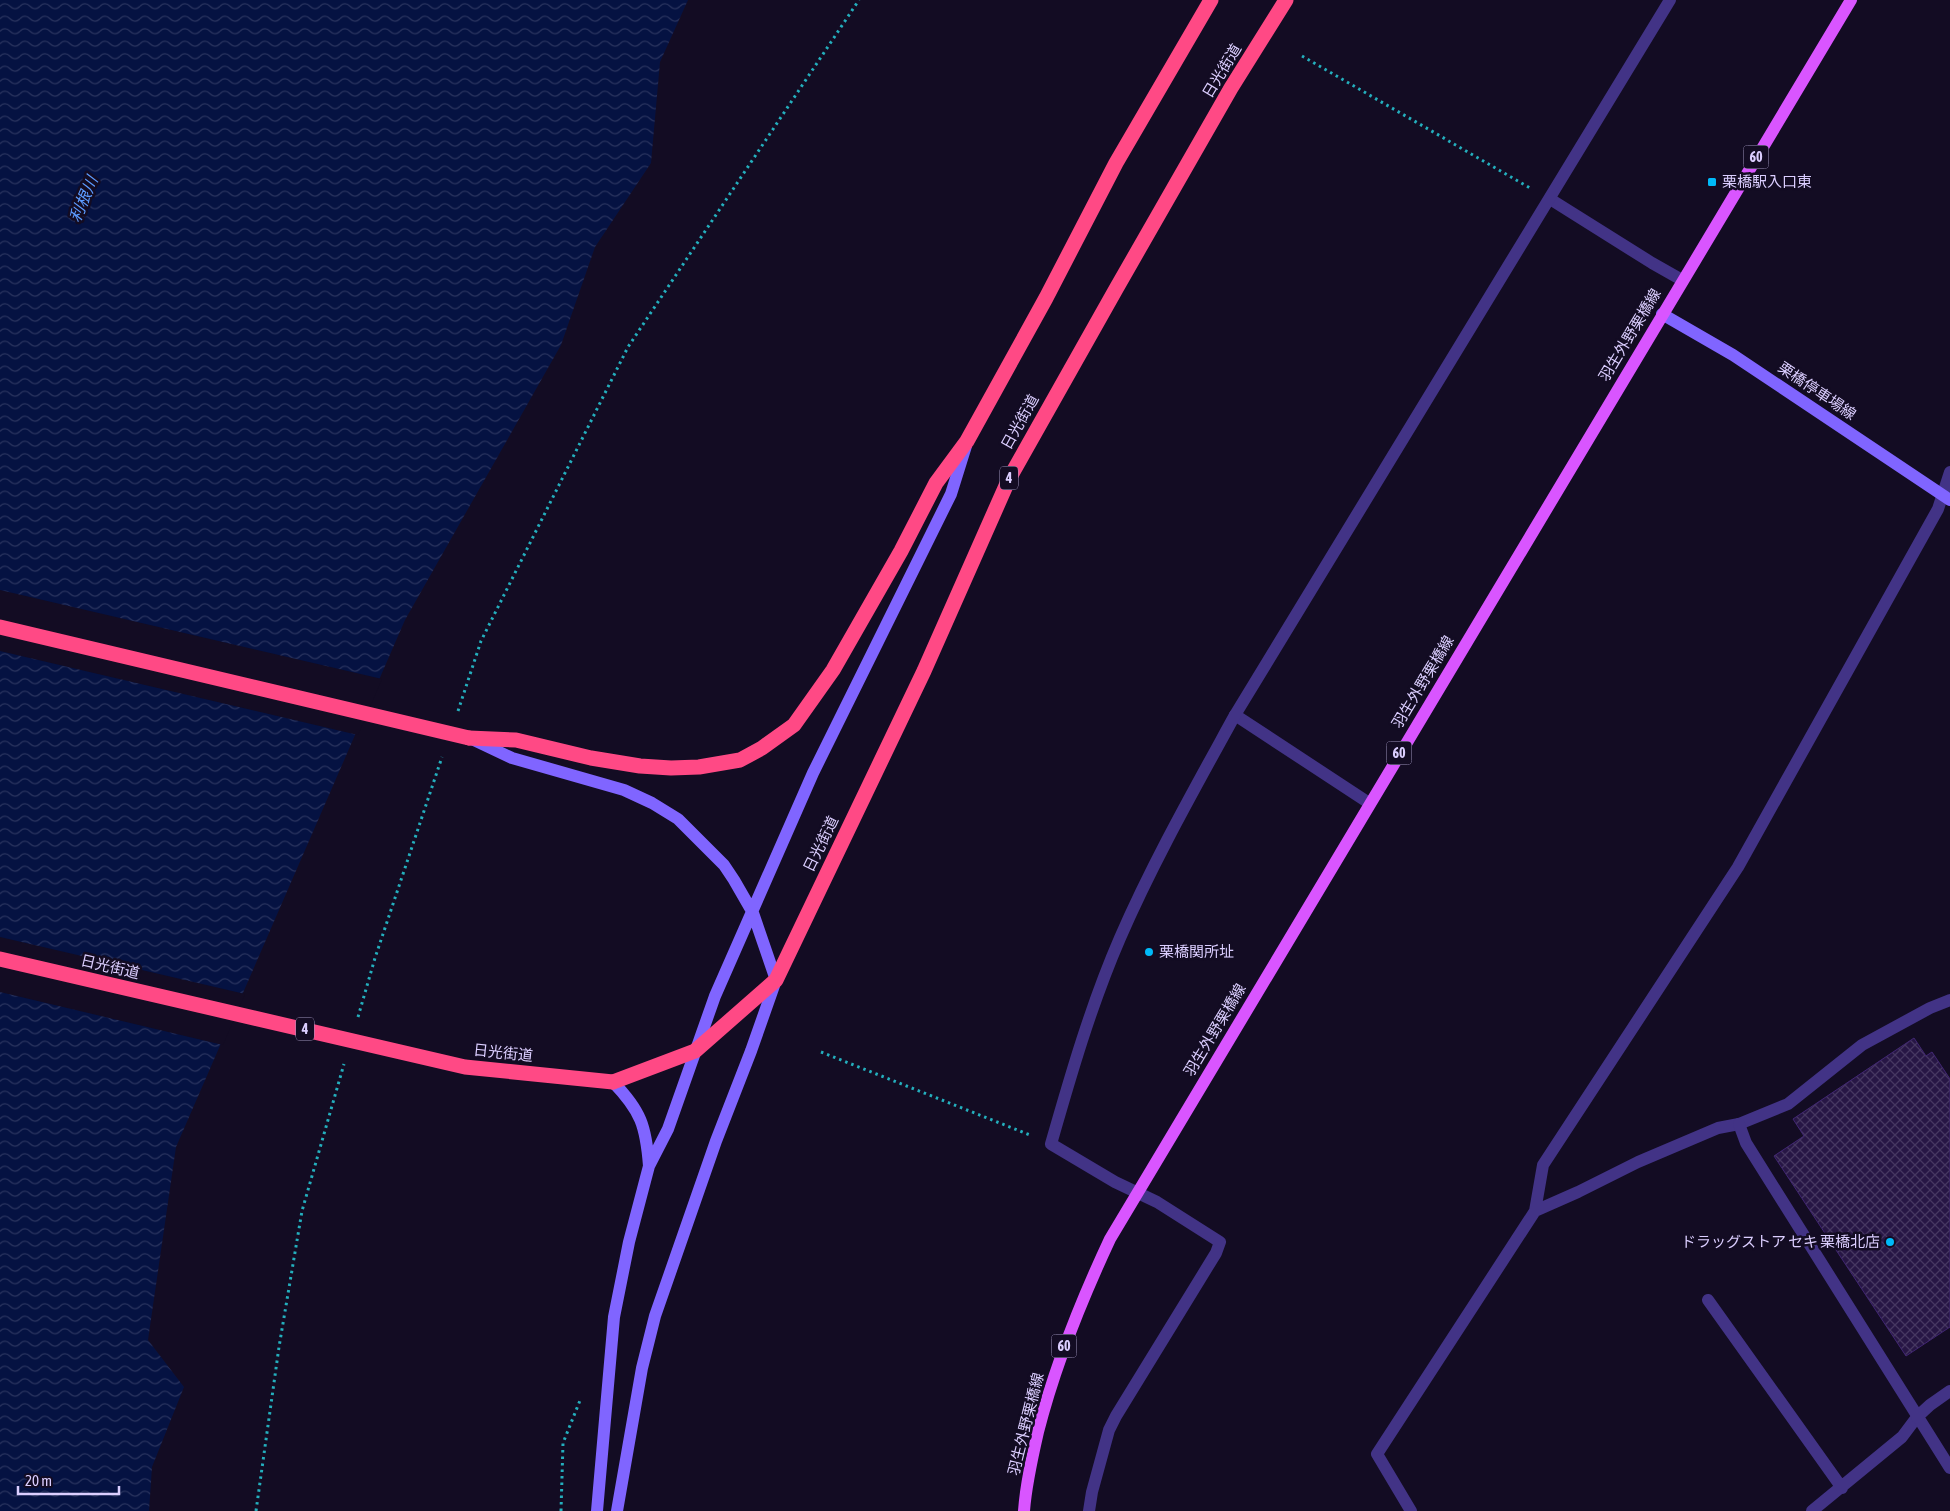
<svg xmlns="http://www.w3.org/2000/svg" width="1950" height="1511" viewBox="0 0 1950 1511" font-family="'Asap Condensed','Noto Sans JP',sans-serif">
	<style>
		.water { fill: url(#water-waves) }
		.pier { fill: #130c23 }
		.building { fill: url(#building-cross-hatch); stroke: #412673 }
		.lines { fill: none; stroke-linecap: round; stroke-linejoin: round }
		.path { stroke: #24afbd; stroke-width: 3; stroke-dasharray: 2.5 4; stroke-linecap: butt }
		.lane { stroke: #423386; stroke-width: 12 }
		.street { stroke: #423386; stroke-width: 12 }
		.secondary { stroke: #8065ff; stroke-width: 12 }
		.primary { stroke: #d955ff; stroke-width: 12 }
		.highway { stroke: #ff4985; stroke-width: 15 }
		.highway-bridge { stroke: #ff4985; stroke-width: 15 }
		.poi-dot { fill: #00baf9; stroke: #130c23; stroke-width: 2 }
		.labels { text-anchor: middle; stroke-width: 5; stroke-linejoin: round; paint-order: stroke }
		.shield { fill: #130c23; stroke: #9f94bd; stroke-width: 1 }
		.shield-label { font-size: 14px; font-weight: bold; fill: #dbceff }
		.street-label { font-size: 15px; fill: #dbceff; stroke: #130c23 }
		.poi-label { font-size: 15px; fill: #dbceff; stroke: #130c23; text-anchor: start }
		.water-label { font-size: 16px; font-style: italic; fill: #5c9bff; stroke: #130c23 }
	</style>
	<defs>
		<pattern id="water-waves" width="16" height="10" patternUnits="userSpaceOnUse" patternTransform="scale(1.25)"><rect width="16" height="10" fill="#051242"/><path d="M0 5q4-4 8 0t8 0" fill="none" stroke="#29335e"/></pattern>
		<pattern id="building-cross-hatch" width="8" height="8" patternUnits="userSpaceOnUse" patternTransform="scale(1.25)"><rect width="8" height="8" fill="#271645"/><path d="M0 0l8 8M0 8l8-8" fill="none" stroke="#463761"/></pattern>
	</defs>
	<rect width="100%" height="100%" fill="#130c23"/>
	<path class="water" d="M0,0h688l-28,62 -9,101 -56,84 -34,98 -156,275 -229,527 -28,193 36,47 -32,80 -3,44h-149z"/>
	<path class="pier" d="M0,590l382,89 -24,56 -358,-84z
		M0,937l245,57 -22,51 -223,-53z"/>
	<path class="building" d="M1914,1038l12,18 6,-4 18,27v248l-44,29 -132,-200 30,-20 -11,-17z"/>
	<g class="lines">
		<path class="path" d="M1302,56l228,132
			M458,711l23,-70 147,-294 231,-347
			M358,1017l17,-59 67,-201
			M821,1052l209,83
			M256,1511l23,-164 23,-136 42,-147
			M561,1511l2,-68 18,-45"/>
		<path class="lane" d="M1550,199l102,64 30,17
			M1235,715l134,88
			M1535,1211l43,-19 60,-30 80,-34 21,-4 49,-20 74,-59 68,-37 20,-8
			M1708,1300l134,188
			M1411,1511l-34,-57 158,-243 8,-46 195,-298 200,-358 12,-37
			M1812,1511l90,-74 15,-20"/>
		<path class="street" d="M1739,1124l7,19 204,325
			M1917,1417l13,-12 20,-14
			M1089,1511l3,-19 17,-62 7,-14 100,-163 4,-11 -63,-40 -42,-20 -64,-38c20,-70 40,-139 69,-206 33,-76 75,-150 115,-223l435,-715"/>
		<path class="secondary" d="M1662,314l71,41 217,145
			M472,739l40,19 112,32 28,13 26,16 46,46 10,15 19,33 23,67 -25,71 -35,90 -61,175 -13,52 -25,143
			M613,1082c28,29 33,44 36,84
			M597,1511l17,-194 15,-75 20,-76 19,-37 47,-133 98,-223 138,-279 15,-48"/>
		<path class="primary" d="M1024,1511c2,-27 8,-53 14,-79 17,-67 43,-131 72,-193l741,-1239"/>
		<path class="highway" d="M469,738l47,2 75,18 49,8 31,2 28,-1 41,-7 22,-12 32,-23 39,-55 68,-119 35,-68 31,-42 79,-143 70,-135 95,-163
			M613,1082l82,-31 81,-71 148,-309 85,-192 107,-190 115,-201 55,-88"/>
		<path class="highway-bridge" d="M0,627l469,111
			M0,959l465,108 148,15"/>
	</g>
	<g class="poi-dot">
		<rect x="1707" y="177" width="10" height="10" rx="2.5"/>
		<circle cx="1149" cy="952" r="5"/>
		<circle cx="1890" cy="1242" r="5"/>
	</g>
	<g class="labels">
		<g class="shield">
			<rect x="1743.5" y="145.5" width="25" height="23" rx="4"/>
			<rect x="1000" y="466.5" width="18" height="23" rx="4"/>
			<rect x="1386.5" y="741.5" width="25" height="23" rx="4"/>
			<rect x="296" y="1017.5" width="18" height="23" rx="4"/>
			<rect x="1051.5" y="1334.5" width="25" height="23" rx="4"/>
		</g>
		<g class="shield-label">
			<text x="1756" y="162">60</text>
			<text x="1009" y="483">4</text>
			<text x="1399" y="758">60</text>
			<text x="305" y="1034">4</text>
			<text x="1064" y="1351">60</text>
		</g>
		<g class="street-label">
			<text transform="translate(1222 71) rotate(-59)" y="5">日光街道</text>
			<text transform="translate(1630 335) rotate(-59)" y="5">羽生外野栗橋線</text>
			<text transform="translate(1817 391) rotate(34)" y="5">栗橋停車場線</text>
			<text transform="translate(1020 422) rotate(-61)" y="5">日光街道</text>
			<text transform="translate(1423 682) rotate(-59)" y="5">羽生外野栗橋線</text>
			<text transform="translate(821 844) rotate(-64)" y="5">日光街道</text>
			<text transform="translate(110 967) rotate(13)" y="5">日光街道</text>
			<text transform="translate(1215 1030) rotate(-59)" y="5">羽生外野栗橋線</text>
			<text transform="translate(503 1053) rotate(6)" y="5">日光街道</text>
			<text transform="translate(1026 1424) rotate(-76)" y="5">羽生外野栗橋線</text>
		</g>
		<g class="poi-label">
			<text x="1722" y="187">栗橋駅入口東</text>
			<text x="1159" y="957">栗橋関所址</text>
			<text x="1880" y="1247" text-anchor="end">ドラッグストア セキ 栗橋北店</text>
		</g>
		<g class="water-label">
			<text transform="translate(83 199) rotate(-67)" y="6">利根川</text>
		</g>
	</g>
	<path d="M18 1486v8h101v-8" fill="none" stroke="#dbceff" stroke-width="2.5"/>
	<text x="25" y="1486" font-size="15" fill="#dbceff" stroke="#130c23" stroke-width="4" paint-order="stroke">20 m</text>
</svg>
